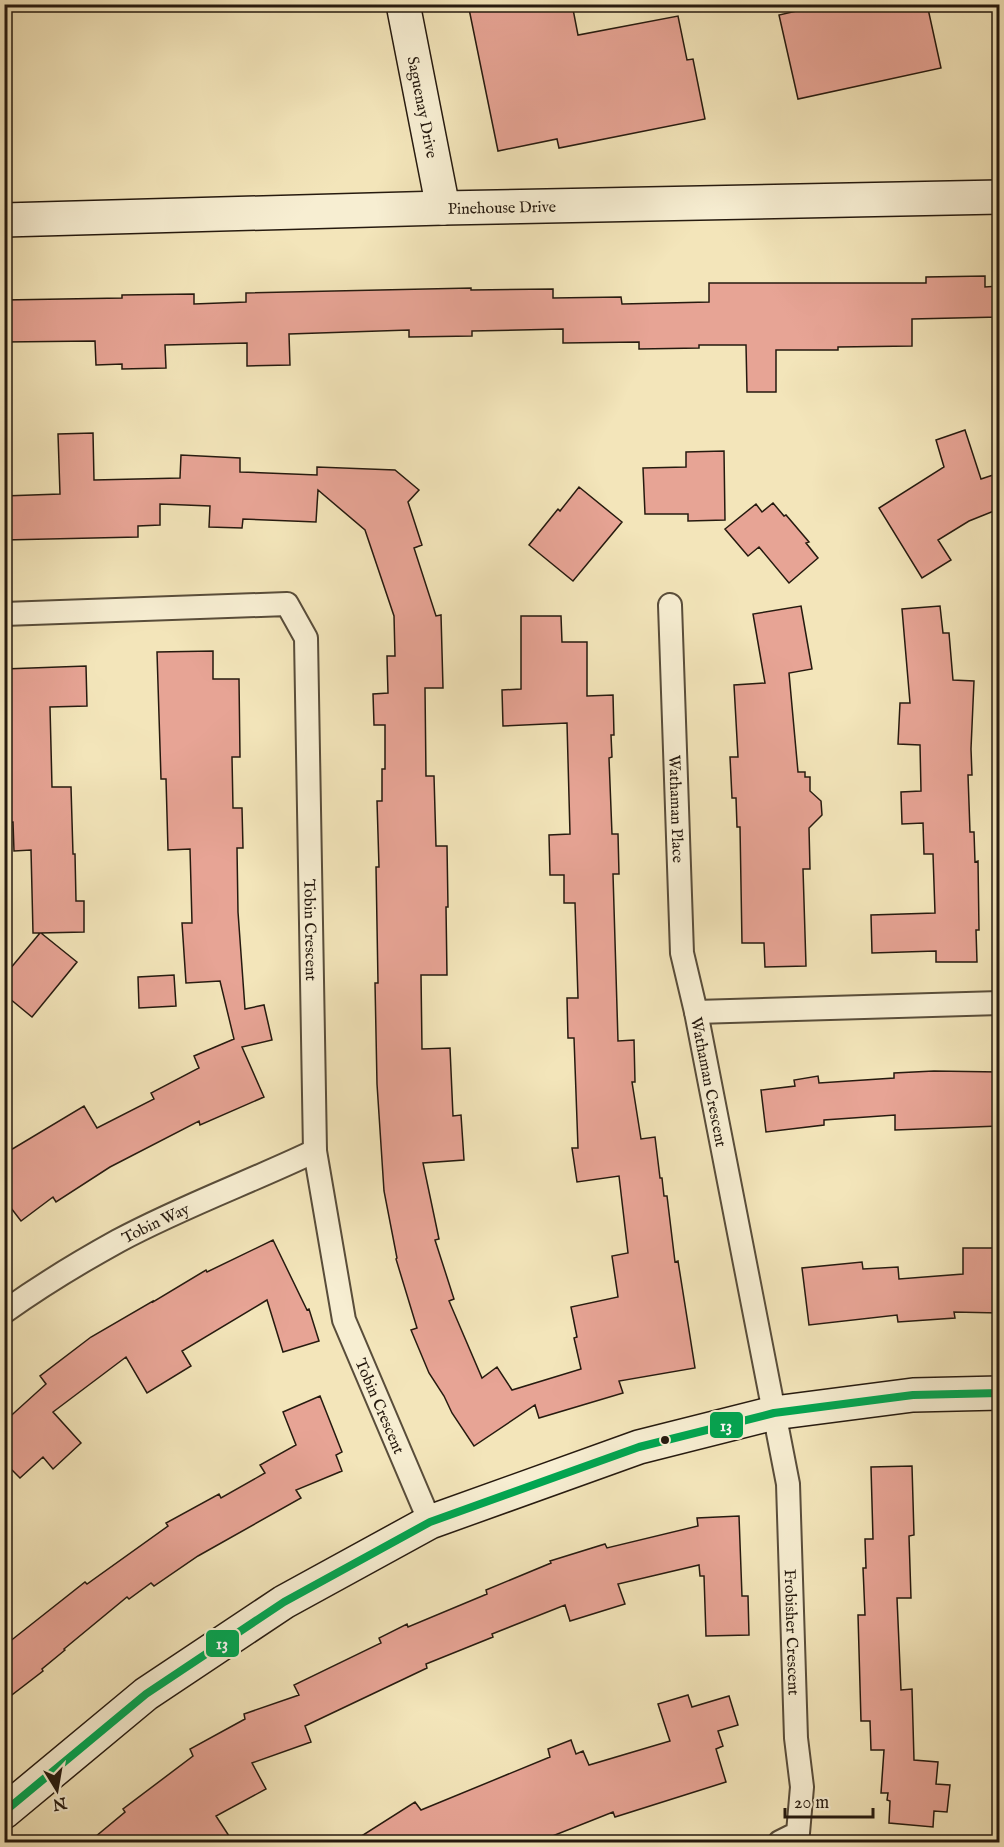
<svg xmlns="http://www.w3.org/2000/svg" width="1004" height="1847" viewBox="0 0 1004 1847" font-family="'IM FELL English',serif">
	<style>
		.building { fill: #e7a495; stroke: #261a0f; stroke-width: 1.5 }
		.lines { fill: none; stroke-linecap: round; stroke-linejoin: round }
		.street-casing { stroke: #594d3a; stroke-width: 26 }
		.secondary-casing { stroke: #261a0f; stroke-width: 36 }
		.street { stroke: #f7eed2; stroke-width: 22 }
		.secondary { stroke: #f7eed2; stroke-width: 33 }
		.bus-1-casing { stroke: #f7eed2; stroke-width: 12 }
		.bus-1 { stroke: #00a651; stroke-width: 8 }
		.bus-dot { fill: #261a0f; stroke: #f7eed2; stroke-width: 2 }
		.labels { text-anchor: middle; stroke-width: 6; stroke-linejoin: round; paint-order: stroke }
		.street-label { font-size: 16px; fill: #261a0f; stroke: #f7eed2 }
		.line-badge { stroke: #f7eed2; stroke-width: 2 }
		.badge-label { font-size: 16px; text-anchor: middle; font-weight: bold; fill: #fff }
	</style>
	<rect width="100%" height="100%" fill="#f3e5ba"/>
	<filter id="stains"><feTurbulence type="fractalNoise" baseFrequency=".00333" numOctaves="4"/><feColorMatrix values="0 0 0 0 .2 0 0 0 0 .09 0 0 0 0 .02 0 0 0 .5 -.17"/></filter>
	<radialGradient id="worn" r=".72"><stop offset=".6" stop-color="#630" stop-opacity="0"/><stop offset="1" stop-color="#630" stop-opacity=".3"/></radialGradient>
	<path class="building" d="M468,4h104l6,31 100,-19 9,44 6,-1 12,60 -146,29 -2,-9 -59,12z
		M827,4h100l14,64 -143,31 -19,-84z
		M985,276v11l14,-1v31l-87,2v27l-74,1v3h-62v42h-29l-1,-47h-47v3l-60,1v-7l-76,1v-14l-91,2v5l-63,1v-7l-120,4 1,31 -43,1v-23l-82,2 1,23 -44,1v-5l-26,1 -1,-24 -91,1v-42l118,-2v-3l72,-1v10l52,-2v-9l225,-5v2l82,-1v9l68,-1 1,7 87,-2v-19h217v-6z
		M965,430l16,49 18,-6v36l-30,12 -31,19 13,20 -29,18 -43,-70 65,-41 -8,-27z
		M93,433l1,47 86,-2 1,-23 59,3v14l77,3v-8l78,3 24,20 -11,12 14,43 -8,3 22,68 5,-1 2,73h-18l1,88h8l2,70h11l1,61h-2l1,68h-26l1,74 28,-1 3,68 8,-1 3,45 -41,3 16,76 -4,1 19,59 -5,2 33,77 15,-11 15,23 69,-21 -7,-31 3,-1 -6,-30 47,-10 -6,-41 16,-3 -9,-77 -42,6 -5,-34h6l-4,-110h-6l-1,-40h11l-3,-95h-11v-28h-14l-1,-40 21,-1 -3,-111 -64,3 -1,-36 19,-1v-73h40l1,26h25v54l26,-1 1,40h-3l1,22 -3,1 3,76h6l1,40h-6l5,167 16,-1 1,42h-3l9,57 14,-2 5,41h2l2,18h3l8,66 3,-1 17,107 -76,13 4,12 -84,25 -4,-13 -61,41 -22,-33 -8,-17 -15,-23 -18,-43 6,-2 -21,-69 1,-1 -13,-67 -7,-107 -2,-101h3l-2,-116h3l-2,-66h5v-32h3v-44h-11l-1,-31 15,-1 -1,-37h8l-1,-40 -29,-86 -47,-40 -2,32 -73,-3 -1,9 -33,-1 1,-21 -50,-2v21l-22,1v11l-134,3v-44l56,-2 -2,-60z
		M724,451l1,69 -37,1v-7h-43l-2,-46 43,-1v-15z
		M579,487l43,35 -49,59 -44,-36 29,-36 2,2z
		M773,503l11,13 2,-1 23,27 -3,1 12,15 -29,25 -30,-36 -11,9 -23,-27 31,-25 6,8z
		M801,606l11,63 -23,4 9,99h7v5h5v14l11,10 1,14 -13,13 1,41h-7l3,97 -41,1 -1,-24h-22l-2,-116h-3l-1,-29h-4l-2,-41h8l-4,-72 31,-2 -12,-69z
		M940,606l3,27h6l4,47 21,1 -3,68 1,26h-4l2,57h4l1,30 3,-1 1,69h-3l1,32h-41v-11l-64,2 -1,-38 64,-2 -2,-59h-9l-1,-31 -21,1 -1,-32 20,-1 -1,-46 -22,-1 2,-41h10l-8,-94z
		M213,651v28h26l1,78h-8l1,51h9l1,40h-6l1,64 7,97 19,-4 8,35 -30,7 22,50 -64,28 -1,-4 -89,46 -54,35 -3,-5 -32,24 -17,-22v-45l80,-48 13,22 57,-29 -3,-6 48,-25 -5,-12 40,-17 -14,-58 -34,2 -4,-60h10l-2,-74 -22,1 -2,-71h-5l-4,-127z
		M86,666l1,40 -37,1 2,80h19l2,67h2l1,47h8v31l-43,1 36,29 -45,55 -28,-23v-18l36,-43h-7l-2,-83 -17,1 -1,-29 -9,1v-154z
		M174,975l2,31 -37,2 -1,-31z
		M934,1071l65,1v54l-104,4v-15l-71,5v5l-58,7 -5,-42 34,-4 -1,-6 24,-4 1,7 75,-5v-5z
		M273,1240l34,70 2,-1 10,32 -36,11 -16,-52 -85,51 9,15 -44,27 -21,-36 -73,55 28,31 -28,26 -10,-12 -23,21 -16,-16v-40l42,-38 -6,-8 51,-39 62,-36v1l53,-32 1,2z
		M963,1248h36v65l-45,-1 1,6 -57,4 -1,-7 -88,10 -7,-57 60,-6 1,7 35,-2 1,12 64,-5z
		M320,1396l22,56 -6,3 6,16 -46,19 5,8 -103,58 -44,30 -3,-3 -22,16 -2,-2 -63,52 1,1 -23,19 1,2 -39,30v-55l81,-64 2,2 81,-58 -2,-3 53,-29 2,4 44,-25 -5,-8 36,-20 -13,-33z
		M912,1466l2,69 -5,1 2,62h-14l4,92 11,-1 2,71 24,2 -2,22 14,1 -3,27 -13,-1 -1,16 -44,-4 1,-22 -3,-1 1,-7h-7l3,-43h-13l-1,-29h-9l-3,-106h7l-2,-47h3l-1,-29h8l-2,-72z
		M739,1516l3,80h6l1,39 -43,1 -2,-60h-4l-1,-11 -81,19 7,20 -55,17 -5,-16 -73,29 1,3 -67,27 1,4 -122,58 6,16 -59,21 14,26 -50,27 17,26h-144l36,-30 -2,-3 70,-53 -3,-7 55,-30 -1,-5 55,-19 -5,-10 87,-42 -2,-5 28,-14 1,3 79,-33 -1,-4 65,-27 -1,-2 55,-17 2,4 91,-22 -1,-8z
		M688,1695l4,12 37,-11 9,29 -20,6 5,15 -7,3 10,33 -111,35 -2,-5 -68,27 -1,-3 -17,6h-175l63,-40 6,8 129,-53 -2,-8 23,-9 5,14 7,-3 6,14 81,-24 -12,-37z"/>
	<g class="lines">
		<defs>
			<g id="street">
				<path id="s1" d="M670,605l12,348 14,59 92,472 8,254 6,49 -4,46 -18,9"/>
				<path id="s2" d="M4,614l283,-10 19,34 9,513 29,169 86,202"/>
				<path d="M696,1012l304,-9"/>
				<path id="s3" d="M4,1312c35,-25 76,-50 114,-71 63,-34 132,-59 197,-90"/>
			</g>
			<g id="secondary">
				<path id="s4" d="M403,4l40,204"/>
				<path id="s5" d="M4,220l439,-12 557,-11"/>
				<path d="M4,1812l142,-118 138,-92 146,-80 209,-75 135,-34 139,-18 87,-2"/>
			</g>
		</defs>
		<use href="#street" class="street-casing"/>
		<use href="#secondary" class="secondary-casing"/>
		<use href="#street" class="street"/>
		<use href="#secondary" class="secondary"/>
		<defs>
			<path id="bus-1" d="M4,1812l142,-118 138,-92 146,-80 209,-75 135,-34 139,-18 87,-2"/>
		</defs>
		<use href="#bus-1" class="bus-1-casing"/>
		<use href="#bus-1" class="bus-1"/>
	</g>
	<circle class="bus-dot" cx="665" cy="1440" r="5"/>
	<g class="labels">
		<g class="street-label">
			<text dy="6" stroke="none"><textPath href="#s4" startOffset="105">Saguenay Drive</textPath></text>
			<text dy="6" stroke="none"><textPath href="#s5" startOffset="498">Pinehouse Drive</textPath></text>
			<text dy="6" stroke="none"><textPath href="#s1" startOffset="204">Wathaman Place</textPath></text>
			<text dy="6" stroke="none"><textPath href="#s2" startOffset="614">Tobin Crescent</textPath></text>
			<text dy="6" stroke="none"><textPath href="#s1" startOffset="480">Wathaman Crescent</textPath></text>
			<text dy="6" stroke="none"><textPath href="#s3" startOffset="176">Tobin Way</textPath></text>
			<text dy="6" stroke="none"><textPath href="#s2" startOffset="1100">Tobin Crescent</textPath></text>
			<text dy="6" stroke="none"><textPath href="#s1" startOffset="1038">Frobisher Crescent</textPath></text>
		</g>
	</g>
	<g class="line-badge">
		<rect x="709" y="1411" width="35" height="28" rx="6" fill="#00a651"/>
		<rect x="205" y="1629" width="35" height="29" rx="6" fill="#00a651"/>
	</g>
	<g class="badge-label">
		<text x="726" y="1431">13</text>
		<text x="222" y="1649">13</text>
	</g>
	<rect width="1004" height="1847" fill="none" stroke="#f3e5ba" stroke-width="24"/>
	<rect x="6" y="6" width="992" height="1835" fill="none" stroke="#261a0f" stroke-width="3"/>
	<rect x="12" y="12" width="980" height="1823" fill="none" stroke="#261a0f" stroke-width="1.5"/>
	<g transform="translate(57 1790) rotate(169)" stroke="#f7eed2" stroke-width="4.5" paint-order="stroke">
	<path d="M0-4.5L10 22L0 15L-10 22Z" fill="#261a0f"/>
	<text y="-9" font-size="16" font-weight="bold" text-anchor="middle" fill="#261a0f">N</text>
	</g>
	<path d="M785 1808v9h88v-9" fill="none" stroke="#261a0f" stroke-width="3"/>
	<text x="794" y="1808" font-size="18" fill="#261a0f" stroke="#f7eed2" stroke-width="4.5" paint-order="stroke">20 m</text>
	<rect width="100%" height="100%" filter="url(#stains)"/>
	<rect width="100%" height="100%" fill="url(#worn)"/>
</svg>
